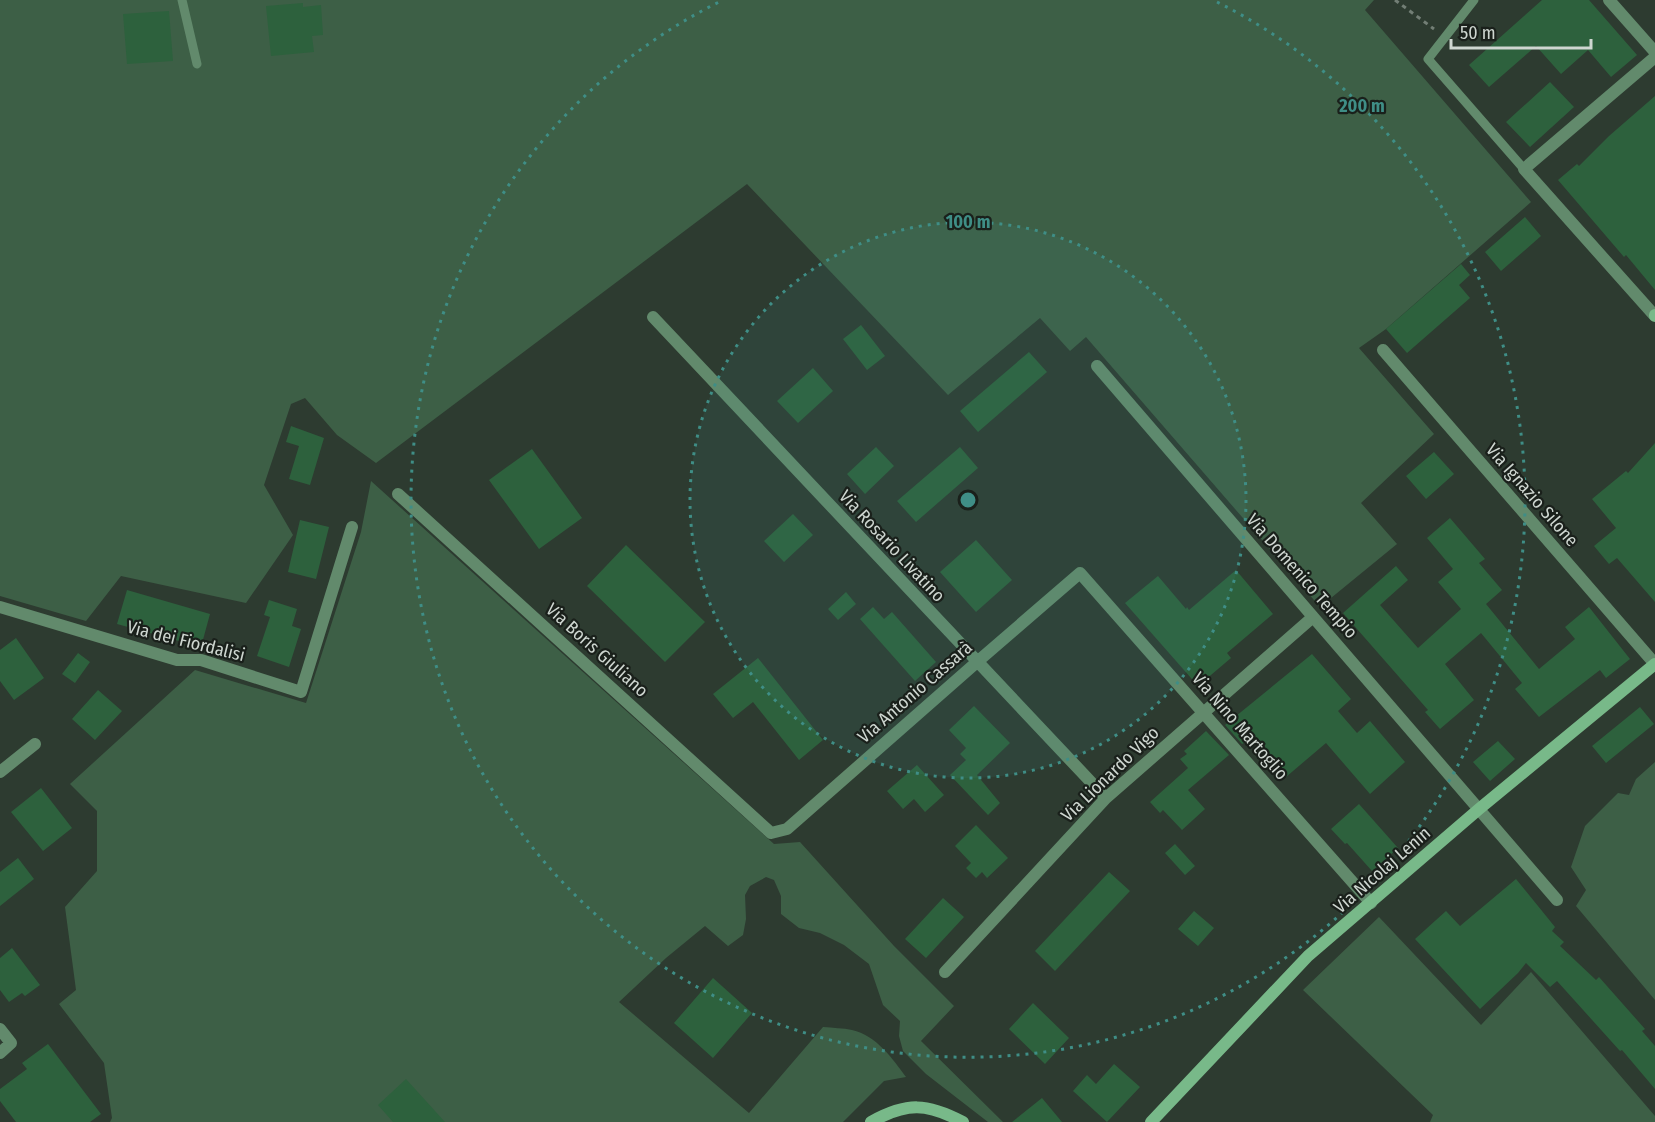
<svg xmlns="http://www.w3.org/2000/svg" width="1655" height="1122" viewBox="0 0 1655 1122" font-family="'Fira Sans Condensed',sans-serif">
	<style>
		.green { fill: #3d5f46 }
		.building { fill: #2d613d }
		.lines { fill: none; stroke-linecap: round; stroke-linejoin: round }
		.path { stroke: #727e75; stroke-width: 3; stroke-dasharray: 4.5 4.5; stroke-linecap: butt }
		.service { stroke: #628a6c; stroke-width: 9 }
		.minor { stroke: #628a6c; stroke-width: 12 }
		.secondary { stroke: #78b989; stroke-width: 12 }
		.ring { fill: none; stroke: #3f8e86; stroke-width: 3; stroke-dasharray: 3 6 }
		.labels { text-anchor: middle; stroke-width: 4.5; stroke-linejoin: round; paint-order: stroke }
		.street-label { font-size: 18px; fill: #ced6d0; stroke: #1a201b }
		.centre { fill: #3f8e86; stroke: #1a201b; stroke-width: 3 }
		.ring-label { font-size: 18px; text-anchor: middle; font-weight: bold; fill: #3f8e86; stroke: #1a201b; stroke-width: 4.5; stroke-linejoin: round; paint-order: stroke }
	</style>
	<rect width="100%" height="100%" fill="#2d3b30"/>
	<path class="green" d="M0,0h1374l-9,10 166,192 -145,127 -27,19 75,86 -73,69 36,41 -77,63 -234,-270 -16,14 -30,-33 -92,77 -201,-211 -371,279 -39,-28 -32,-37 -14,6 -27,81 29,50 -47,68 -125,-27 -35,45 -86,-25z
		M371,481l403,363 26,-2 94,104 60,60 -33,35 82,81h-15l-62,-48 -23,-23 -4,-15 1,-15 -17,-16 -14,-41 -25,-19 -24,-12 -21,-5 -18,-14v-18l-7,-16 -8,-3 -16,9 -5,9 1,24 -3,16 -15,11 -23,-20 -39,32 -47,44 130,111 74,-86c10,1 20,1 29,3 24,5 41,29 54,47l-22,4 -41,41h-733l2,-4 -8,-55 -45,-59 17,-14 -11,-83 32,-36v-60l-27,-27 125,-114 111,33 55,-171z
		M1655,762v238l-79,-94 10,-16 -15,-23 14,-41 33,-33 11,2 7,-16z
		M1379,917l102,108 50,-53 124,144v6h-225l3,-7 -130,-125z"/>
	<path class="building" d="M1542,0h47l48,55 -26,22 -23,-27 -27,24 -25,-28 -47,41 -20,-22z
		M303,3v4l18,-2 2,30 -11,1 2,16 -43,4 -5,-50z
		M169,11l4,50 -46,3 -4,-50z
		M1550,82l24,25 -44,40 -24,-25z
		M1655,96v194l-29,-35 -2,2 -66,-77 19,-16 2,2 30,-30z
		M1525,217l16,19 -40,35 -16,-19z
		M1461,264l9,11 -11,10 11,13 -63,55 -21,-24z
		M861,325l24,31 -18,14 -24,-31z
		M1029,352l18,20 -69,60 -18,-21z
		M813,368l20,23 -35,32 -21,-22z
		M291,426l33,12 -14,47 -21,-6 10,-33 -13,-4z
		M1655,443v159l-38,-44 -8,6 -15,-18 22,-18 -24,-29 34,-28 2,2z
		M876,447l18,19 -29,28 -18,-20z
		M960,447l18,21 -62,54 -19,-21z
		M532,449l50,69 -43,31 -50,-69z
		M1434,452l20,22 -28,25 -20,-23z
		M793,514l20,21 -29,27 -20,-21z
		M1450,518l35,41 -6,4 23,27 -16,14 53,65 36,-30 -10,-12 24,-20 41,52 -24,19 -6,-8 -61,47 -24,-28 7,-6 -41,-50 -36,31 29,36 -34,29 -15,-17 3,-2 -85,-97 53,-47 12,14 -28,25 38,43 43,-39 -23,-27 15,-13 -26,-31z
		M300,520l29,7 -13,52 -28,-7z
		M976,540l36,40 -36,32 -36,-40z
		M626,545l79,77 -40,40 -78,-76z
		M1236,570l37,44 -46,39 4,5 -33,28 -73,-83 33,-27 28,33 1,-2 2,3z
		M127,590l83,24 -9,33 -84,-23z
		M846,592l10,12 -18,16 -10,-11z
		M269,600l28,9 -5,17 9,3 -12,38 -32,-11 13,-39 -6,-2z
		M873,607l11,12 8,-7 44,50 -21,19 -55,-62z
		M16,638l28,40 -30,22 -14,-19v-31z
		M78,653l12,9 -15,21 -13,-9z
		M1312,654l39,45 -13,12 19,22 13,-12 35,41 -35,32 -44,-51 -40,34 -34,-39 -10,6 -17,-19z
		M758,658l65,82 -24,20 -46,-58 -20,16 -20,-24z
		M98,690l24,21 -27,29 -23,-21z
		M974,706l36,37 -33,32 23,28 -12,12 -38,-40 16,-15 -6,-6 6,-6 -17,-18z
		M1640,707l14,17 -48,39 -14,-17z
		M1206,731l23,24 -41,35 17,19 -23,21 -19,-20 -3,3 -10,-11 38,-34 -8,-9 7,-5 -3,-3z
		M1498,741l17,18 -25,22 -17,-19z
		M917,765l27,30 -19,17 -11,-13 -11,10 -16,-18z
		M41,788l31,40 -29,23 -32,-39z
		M1359,804l39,44 -26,23 -25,-28 -2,1 -14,-15z
		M976,825l32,33 -21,20 -5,-6 -6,6 -10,-10 5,-5 -16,-17z
		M1175,844l20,22 -10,9 -20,-22z
		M18,858l16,21 -34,27v-34z
		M1109,872l21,19 -75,80 -20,-20z
		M1516,879l39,48 -3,4 12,11 -4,4 36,34 3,-3 46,52 -3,2 13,15v43l-33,-39 -2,1 -63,-70 -7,6 -24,-24 -8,10 -38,36 -65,-70 31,-28 14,15z
		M943,898l21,19 -38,41 -21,-19z
		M1194,911l20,17 -16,18 -20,-17z
		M12,948l28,37 -15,11 -3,-3 -13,9 -9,-12v-32z
		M713,978l39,35 -39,45 -39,-35z
		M1033,1003l36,35 -24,26 -36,-35z
		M48,1044l53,70 -11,8h-74l-16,-21v-12l27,-20 -5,-6z
		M1114,1064l26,23 -33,35 -34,-31 14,-16 9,9z
		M406,1079l39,43h-52l-15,-17z
		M1042,1098l20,24h-50z"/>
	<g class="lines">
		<path class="path" d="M1395,0l39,29"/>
		<path class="service" d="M182,0l15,64
			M1474,0l-46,59 96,110"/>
		<path class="minor" d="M1609,0l46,52
			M1654,315l-130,-146 131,-112
			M653,317l453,481
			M1383,350l272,314
			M1097,366l460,534
			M398,494l373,339 16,-4 190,-167 103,-89 291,330
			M0,607l177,53h24l100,32 51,-165
			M0,772l35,-28
			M945,972l161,-174 207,-181
			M0,1029l11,14 -11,10"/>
		<path class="secondary" d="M1655,315v1
			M871,1122c36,-20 56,-19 92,0
			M1151,1122l157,-166 171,-147 176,-145"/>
	</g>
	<circle cx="968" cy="500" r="278" fill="#3f8e86" fill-opacity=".12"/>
	<g class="ring">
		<circle cx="968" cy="500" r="278"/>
		<path d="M1217 2A557 557 0 1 1 719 2"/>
	</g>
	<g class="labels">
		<g class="street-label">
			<text transform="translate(1532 495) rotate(49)" y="6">Via Ignazio Silone</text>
			<text transform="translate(892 546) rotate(47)" y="6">Via Rosario Livatino</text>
			<text transform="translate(1302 576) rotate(49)" y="6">Via Domenico Tempio</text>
			<text transform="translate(186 641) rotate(14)" y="6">Via dei Fiordalisi</text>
			<text transform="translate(597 650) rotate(42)" y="6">Via Boris Giuliano</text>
			<text transform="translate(915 692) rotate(-41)" y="6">Via Antonio Cassarà</text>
			<text transform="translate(1240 726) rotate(49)" y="6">Via Nino Martoglio</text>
			<text transform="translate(1110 774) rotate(-44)" y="6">Via Lionardo Vigo</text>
			<text transform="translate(1382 870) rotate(-41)" y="6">Via Nicolaj Lenin</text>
		</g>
	</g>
	<circle cx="968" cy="500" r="9" class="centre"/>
	<g class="ring-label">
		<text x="1362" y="112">200 m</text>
		<text x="968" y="228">100 m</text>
	</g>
	<path d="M1451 39v9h140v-9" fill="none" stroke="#ced6d0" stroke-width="3"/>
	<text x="1460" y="39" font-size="18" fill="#ced6d0" stroke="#1a201b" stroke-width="4.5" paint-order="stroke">50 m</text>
</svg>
